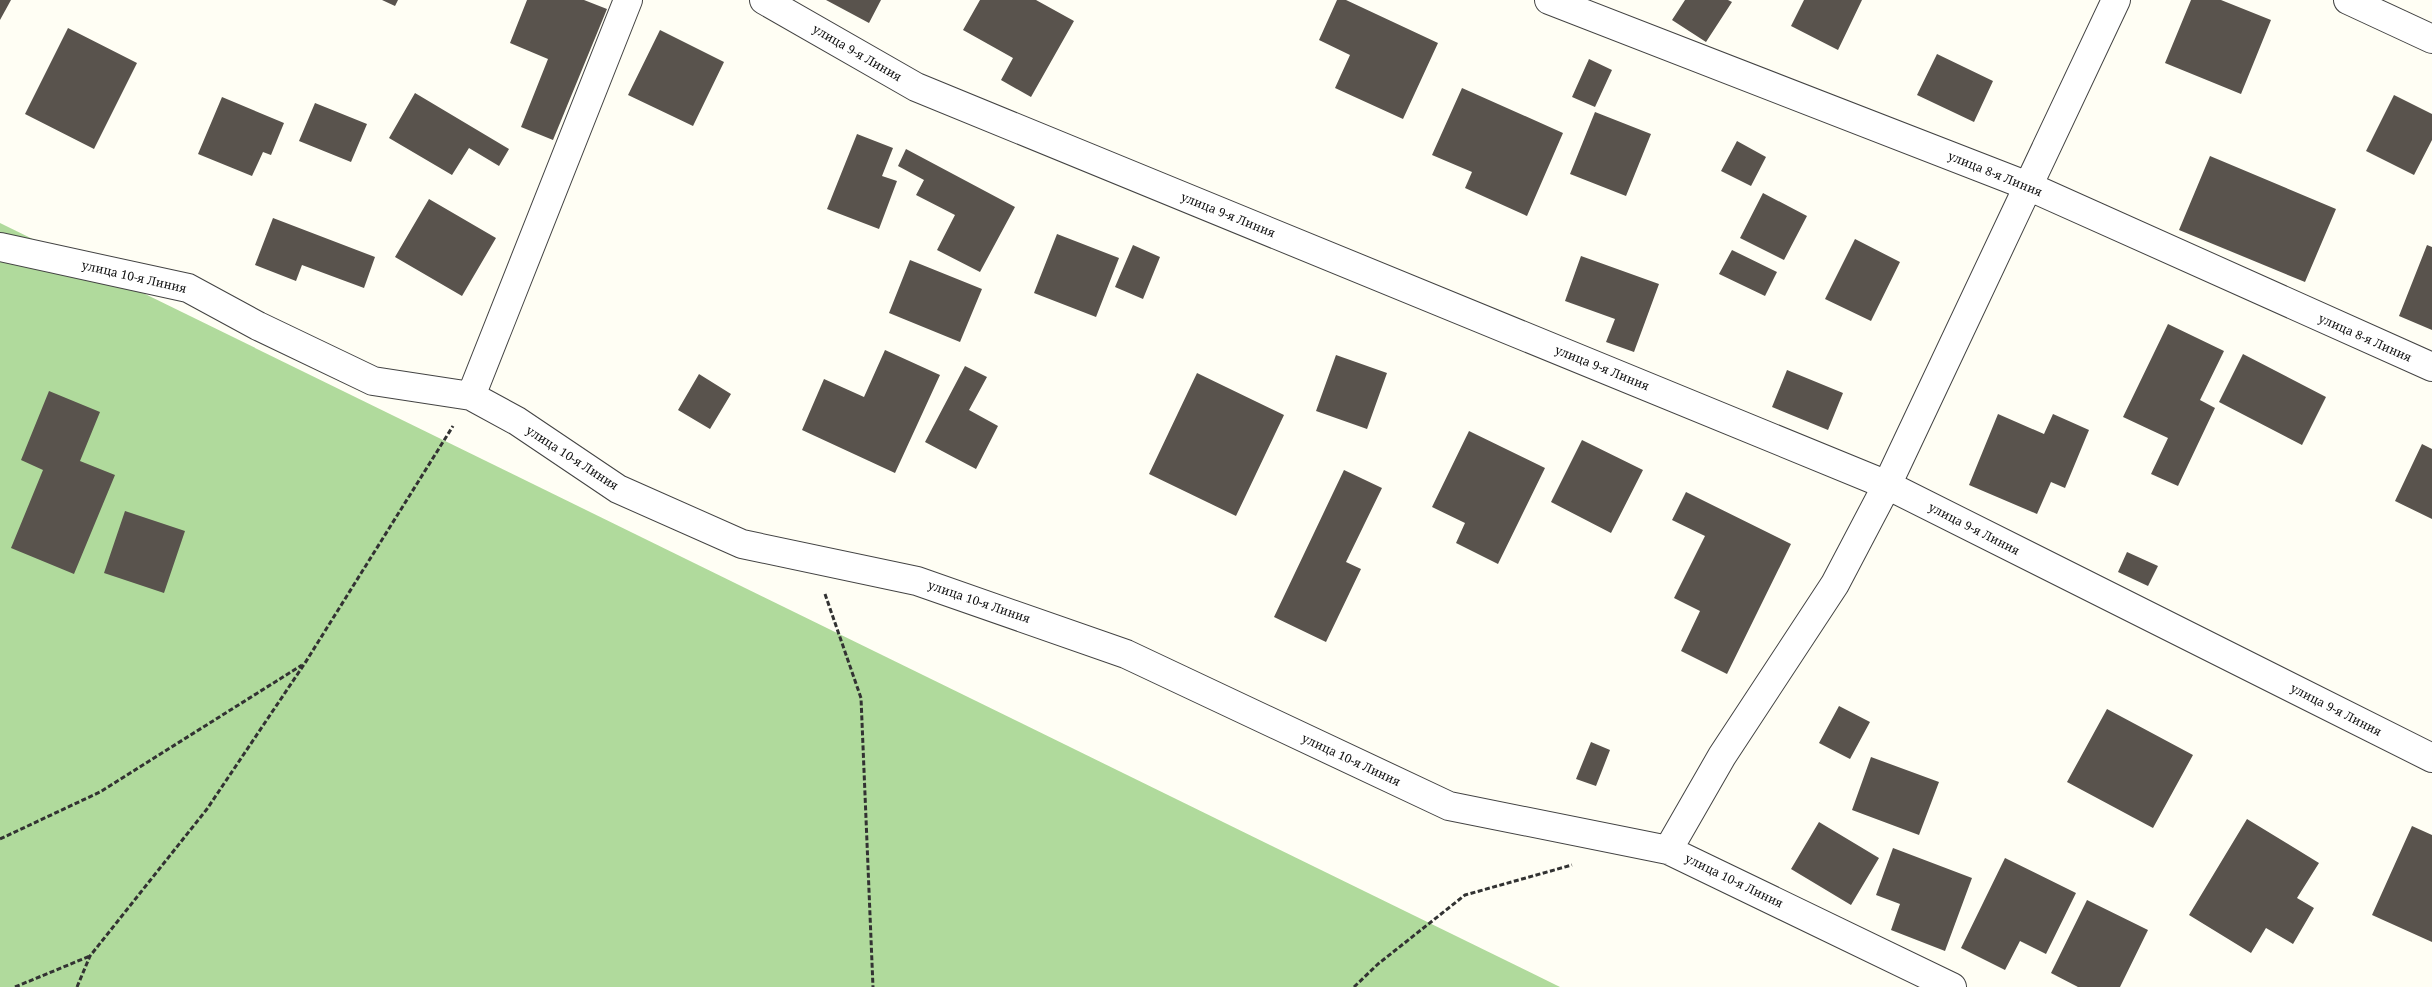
<svg xmlns="http://www.w3.org/2000/svg" width="2432" height="987" viewBox="0 0 2432 987" font-family="'Noto Serif',serif">
	<style>
		.forest { fill: #b0da9c }
		.building { fill: #59534d }
		.lines { fill: none; stroke-linecap: round; stroke-linejoin: round }
		.minor-casing { stroke: #434343; stroke-width: 30 }
		.path { stroke: #323232; stroke-width: 3; stroke-dasharray: 5 2.5; stroke-linecap: butt }
		.minor { stroke: #fff; stroke-width: 28 }
		.labels { text-anchor: middle; stroke-width: 5; stroke-linejoin: round; paint-order: stroke }
		.street-label { font-size: 12px; fill: #101010; stroke: #fff }
	</style>
	<rect width="100%" height="100%" fill="#fffef4"/>
	<path class="forest" d="M0,223l1560,764h-1560z"/>
	<path class="building" d="M0,0h11l-11,20z
		M382,0h16l-3,6z
		M527,0h57l23,9 -54,131 -32,-13 27,-68 -38,-16z
		M826,0h55l-12,23z
		M980,0h56l38,21 -43,76 -30,-17 12,-22 -50,-28z
		M1337,0h9l92,43 -35,76 -68,-31 15,-33 -31,-15z
		M1685,0h43l4,2 -26,40 -34,-22z
		M1804,0h58l-24,50 -47,-24z
		M2191,0h30l50,20 -30,74 -76,-31z
		M68,28l69,35 -43,86 -69,-35z
		M660,30l64,32 -31,64 -65,-31z
		M1937,54l56,27 -19,41 -57,-27z
		M1589,59l23,11 -17,37 -23,-10z
		M1462,88l101,45 -36,83 -62,-28 7,-16 -40,-17z
		M415,93l94,56 -10,17 -30,-18 -17,27 -63,-37z
		M2394,95l38,19v26l-18,35 -48,-24z
		M222,97l62,26 -13,32 -8,-3 -11,24 -54,-22z
		M315,103l52,21 -16,38 -52,-21z
		M1595,112l56,22 -25,62 -56,-22z
		M857,134l36,14 -11,28 15,5 -18,48 -52,-20z
		M1737,141l29,16 -15,29 -30,-15z
		M906,149l109,58 -35,65 -43,-22 18,-35 -39,-20 8,-15 -26,-14z
		M2210,156l126,53 -31,73 -126,-52z
		M1763,193l44,23 -23,44 -44,-22z
		M429,199l67,39 -34,58 -67,-39z
		M273,218l102,39 -11,31 -62,-23 -6,16 -41,-16z
		M1057,234l62,24 -23,59 -62,-24z
		M1855,239l45,23 -29,59 -46,-22z
		M1133,245l27,12 -17,42 -28,-12z
		M2427,245l5,2v83l-33,-14z
		M1732,250l45,22 -12,24 -46,-22z
		M1581,256l78,28 -25,68 -28,-10 9,-23 -50,-18z
		M910,260l72,29 -22,53 -71,-29z
		M2168,324l56,27 -24,49 15,8 -37,78 -27,-12 17,-36 -45,-21z
		M885,350l55,25 -45,98 -93,-43 22,-51 40,18z
		M2243,354l83,43 -24,48 -83,-43z
		M1336,355l51,18 -20,56 -51,-18z
		M965,366l22,11 -18,33 29,16 -22,43 -51,-27z
		M1787,370l56,23 -15,37 -56,-23z
		M1197,373l87,42 -48,101 -87,-42z
		M699,374l32,20 -21,35 -32,-19z
		M49,391l51,21 -20,49 35,14 -41,99 -63,-26 32,-78 -22,-10z
		M1998,414l46,20 9,-20 36,16 -24,58 -14,-6 -14,32 -68,-29z
		M1469,431l76,37 -47,96 -42,-21 9,-20 -33,-16z
		M1582,440l61,30 -32,63 -60,-31z
		M2422,444l10,5v70l-37,-18z
		M1344,470l38,18 -36,74 15,7 -35,73 -52,-25z
		M1686,492l105,52 -64,130 -46,-23 19,-40 -26,-13 31,-62 -33,-16z
		M125,511l60,20 -21,62 -60,-20z
		M2127,552l31,14 -10,20 -30,-14z
		M1839,706l31,16 -20,37 -31,-16z
		M2107,709l86,46 -40,73 -86,-46z
		M1591,742l19,8 -14,36 -20,-7z
		M1871,757l68,25 -20,53 -67,-25z
		M2247,819l72,44 -22,35 17,10 -21,36 -27,-16 -15,25 -62,-38z
		M1819,822l60,36 -28,47 -60,-36z
		M2412,826l20,9v107l-60,-27z
		M1893,848l79,30 -27,73 -54,-21 9,-26 -24,-9z
		M2005,858l71,35 -30,61 -26,-13 -15,29 -44,-22z
		M2087,900l61,30 -28,57h-42l-27,-14z"/>
	<g class="lines">
		<defs>
			<path id="minor" d="M764,0l152,87 971,398 545,273
				M1549,0l479,186 404,181
				M2348,0l84,39
				M0,247l188,41 70,38 115,55 98,15 46,25 101,68 124,55 175,37 209,73 323,152 219,44 284,137
				M471,396l157,-396
				M1668,850l54,-94 113,-172 52,-99 229,-485"/>
		</defs>
		<use href="#minor" class="minor-casing"/>
		<path class="path" d="M825,594l36,104 12,289
			M0,839l100,-47 202,-127
			M15,987l75,-31
			M77,987l13,-31 117,-147 98,-146 148,-237
			M1354,987l24,-23 87,-69 107,-30"/>
		<use href="#minor" class="minor"/>
	</g>
	<g class="labels">
		<g class="street-label">
			<text transform="translate(857 53) rotate(30)" y="4">улица 9-я Линия</text>
			<text transform="translate(1995 174) rotate(22)" y="4">улица 8-я Линия</text>
			<text transform="translate(1228 215) rotate(22)" y="4">улица 9-я Линия</text>
			<text transform="translate(134 277) rotate(13)" y="4">улица 10-я Линия</text>
			<text transform="translate(2365 338) rotate(24)" y="4">улица 8-я Линия</text>
			<text transform="translate(1602 368) rotate(22)" y="4">улица 9-я Линия</text>
			<text transform="translate(572 458) rotate(33)" y="4">улица 10-я Линия</text>
			<text transform="translate(1974 529) rotate(27)" y="4">улица 9-я Линия</text>
			<text transform="translate(979 602) rotate(19)" y="4">улица 10-я Линия</text>
			<text transform="translate(2336 710) rotate(27)" y="4">улица 9-я Линия</text>
			<text transform="translate(1351 760) rotate(25)" y="4">улица 10-я Линия</text>
			<text transform="translate(1734 881) rotate(26)" y="4">улица 10-я Линия</text>
		</g>
	</g>
</svg>
